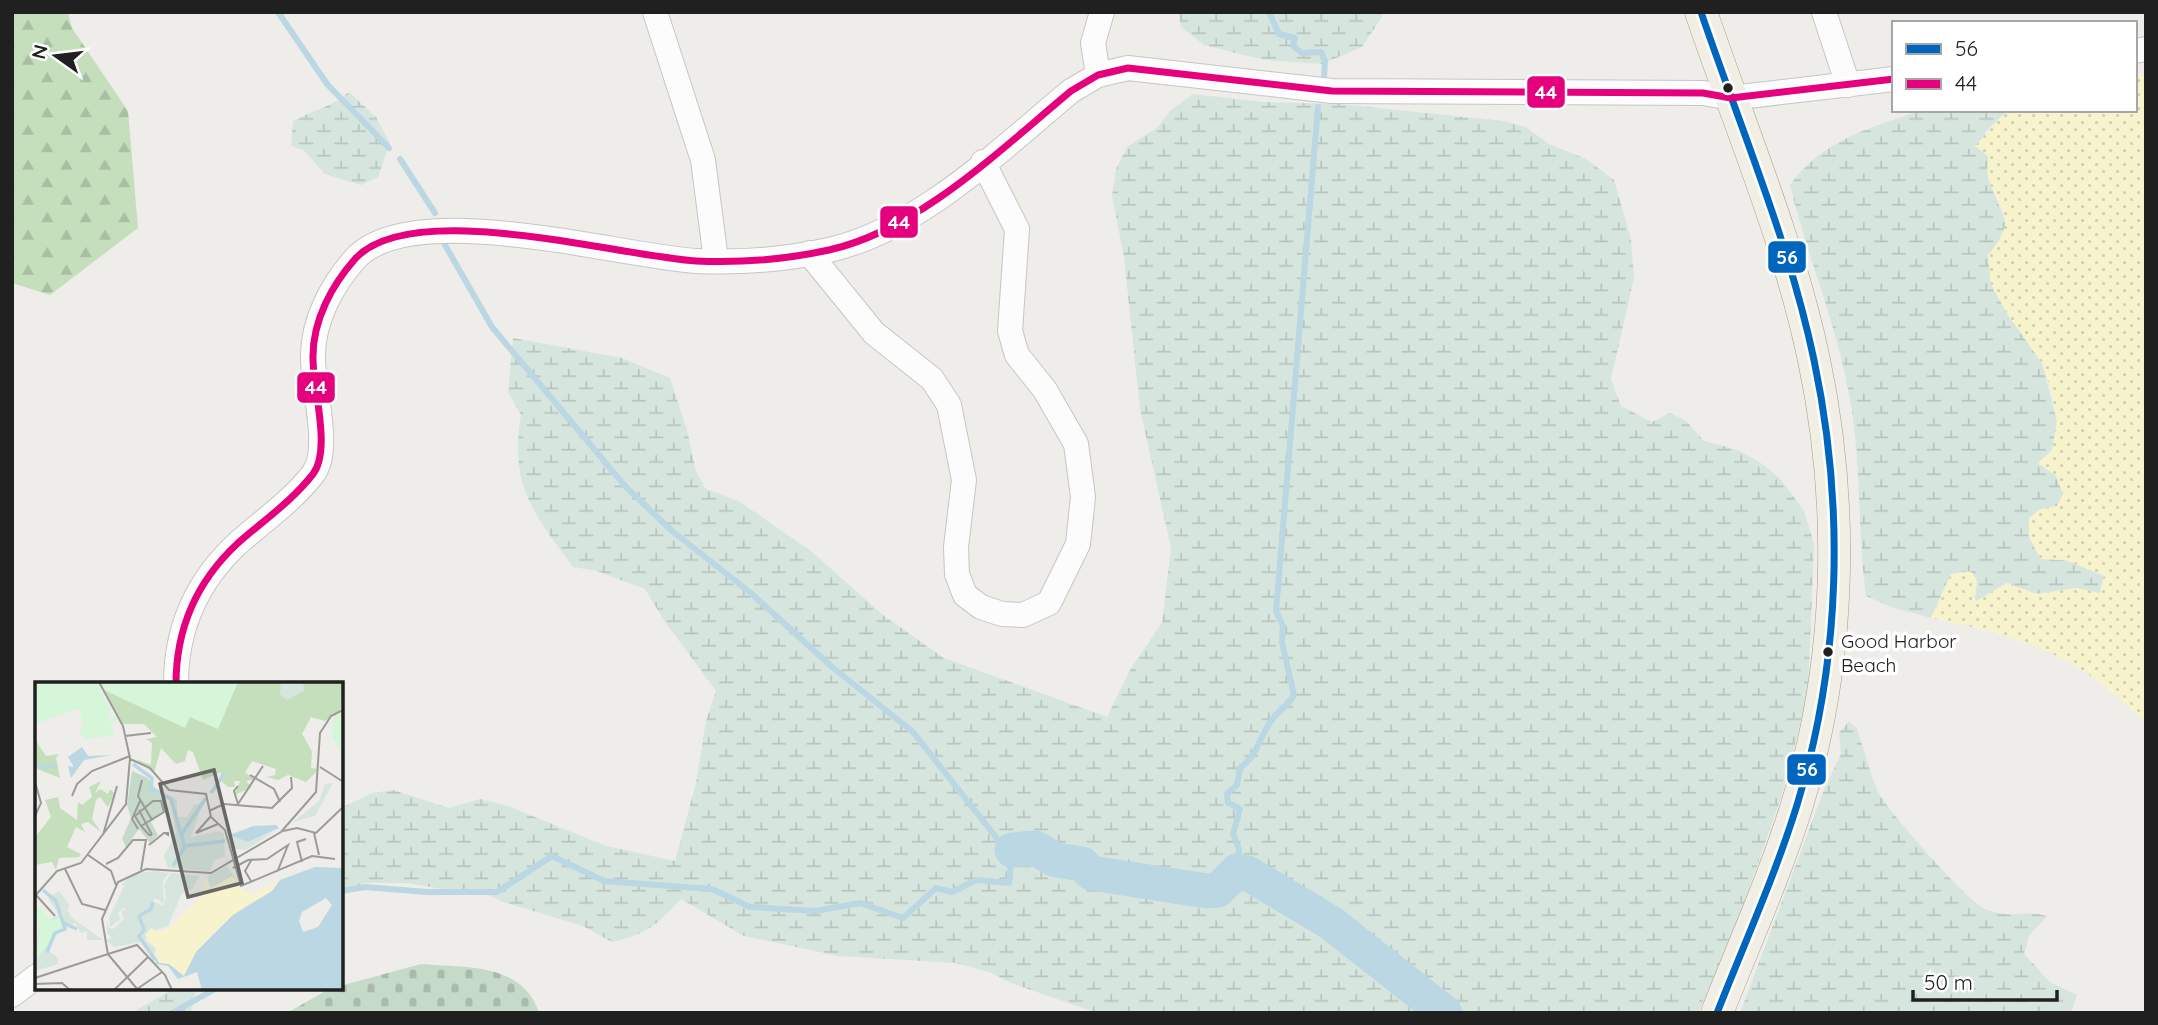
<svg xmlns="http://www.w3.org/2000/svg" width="2158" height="1025" viewBox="0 0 2158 1025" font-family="Quicksand,sans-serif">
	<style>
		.forest { fill: url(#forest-firs) }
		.wetland { fill: url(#wetland-marsh) }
		.sand { fill: url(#sand-dots) }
		.cemetery { fill: url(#cemetery-stones) }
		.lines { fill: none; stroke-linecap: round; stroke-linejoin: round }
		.stream { stroke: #bad7e3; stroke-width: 6 }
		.river { stroke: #bad7e3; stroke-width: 35 }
		.minor-casing { stroke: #c7c6c5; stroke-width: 26 }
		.major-casing { stroke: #a59e85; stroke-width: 33 }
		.minor { stroke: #fcfcfc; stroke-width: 24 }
		.major { stroke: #f1eee6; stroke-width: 32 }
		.bus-1-casing { stroke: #fff; stroke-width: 12 }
		.bus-2-casing { stroke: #fff; stroke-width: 12 }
		.bus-1 { stroke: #0065bd; stroke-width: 7 }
		.bus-2 { stroke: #e5007d; stroke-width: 7 }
		.bus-dot { fill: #202020; stroke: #fff; stroke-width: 2.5 }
		.labels { text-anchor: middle; stroke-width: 7; stroke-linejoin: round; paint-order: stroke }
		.bus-label { font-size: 19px; fill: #202020; stroke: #fff; text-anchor: start }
		.inset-river { fill: none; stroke: #bad7e3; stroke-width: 3.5 }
		.inset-road { fill: none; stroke: #9c9b99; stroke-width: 2 }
		.view { fill: #686866; fill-opacity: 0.15; stroke: #686866; stroke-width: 3.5 }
		.inset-edge { fill: none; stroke: #202020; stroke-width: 3.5 }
		.line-badge { stroke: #fff; stroke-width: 2.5 }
		.badge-label { font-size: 19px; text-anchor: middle; font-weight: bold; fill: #fff }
	</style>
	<defs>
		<pattern id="forest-firs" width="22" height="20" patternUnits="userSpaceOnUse" patternTransform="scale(1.75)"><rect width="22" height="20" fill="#c5dfbc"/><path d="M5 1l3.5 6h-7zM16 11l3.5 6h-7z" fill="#a9bfa1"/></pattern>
		<pattern id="wetland-marsh" width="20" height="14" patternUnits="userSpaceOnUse" patternTransform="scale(1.75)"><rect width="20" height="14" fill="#d6e6de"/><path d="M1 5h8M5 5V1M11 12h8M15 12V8" fill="none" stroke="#b7c5be"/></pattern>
		<pattern id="sand-dots" width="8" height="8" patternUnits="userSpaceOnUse" patternTransform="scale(1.75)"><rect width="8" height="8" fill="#f7f3cd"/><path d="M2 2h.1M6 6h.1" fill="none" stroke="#d3d0b0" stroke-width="1.8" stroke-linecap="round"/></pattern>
		<pattern id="cemetery-stones" width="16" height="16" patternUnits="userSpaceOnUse" patternTransform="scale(1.75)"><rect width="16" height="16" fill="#c6dac9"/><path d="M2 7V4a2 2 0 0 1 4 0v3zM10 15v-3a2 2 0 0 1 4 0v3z" fill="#aabbac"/></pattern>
	</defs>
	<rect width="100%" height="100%" fill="#eeede9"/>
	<path class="forest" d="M12,12h56l4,16 56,83 10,117 -88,67 -38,-12z"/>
	<path class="wetland" d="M1178,12h207l-23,35 -40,17 -58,-4 -60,-15 -23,-18z
		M349,92l27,25 14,26 -12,34 -17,8 -36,-11 -22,-24 -12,-4 2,-25c18,-10 41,-15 56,-29z
		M1193,94l70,8 76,2 164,17 23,6 23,17 37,15 28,21 17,59 3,39 -23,101 10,27 31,16 18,-9 15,7 19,21 34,9 26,15 18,16 22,30 10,33 -6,151 -27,103 -44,125 -39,90h-601l-86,-30 -22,-11 -33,-9 -118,-7 -94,-20 -63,-37c-24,26 -34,35 -69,43l-29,-16 -80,-24 -23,-11 -38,-2 -34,-6h-42l-25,7v-82l31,-15 21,-3 56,18 31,-9 28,7 98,40 69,15 21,-78 10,-62 10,-30 -53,-72 -18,-30 -48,-18 -24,-4c-40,-54 -64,-82 -52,-152l-13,-23 5,-54 109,20 48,20 17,52 9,41 9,17 35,14 71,49 72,64 61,43 163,59 24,-49 31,-45 9,-75 -31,-139 -16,-152 -12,-61 4,-27 11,-22 31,-20 12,-16z
		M1924,110h84l-23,22c3,19 3,42 9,60 11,33 21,32 -6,63l3,29 17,31 34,48 15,58 -5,29 11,44 -6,12 -18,4 1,49 25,1 39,16 -4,18 -24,-6 -39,6 -30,-11 -33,19 3,-21 -26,-7 -20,44 -40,-11 -25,-11c-9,-67 -4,-135 -17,-202 -13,-72 -42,-138 -59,-209 32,-45 83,-59 134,-75z
		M1849,721l8,8c6,16 15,53 23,66 12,20 86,105 105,114 28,11 36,0 62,7l-18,20 -5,18 26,28 27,13 -6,18h-331l85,-226 16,-33 -2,-21z
		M175,988l21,2 -5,23h-60z"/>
	<path class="sand" d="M2135,74h11v650c-18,-17 -37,-36 -58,-50 -44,-30 -105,-46 -157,-56l20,-44 20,-3 6,10 -2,21 32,-19 30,11 40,-6 23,5 4,-18 -39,-15 -25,-1 -11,-22v-19l10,-8 18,-4 6,-12 -7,-18 -18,-13 14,-13 5,-29 -7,-35 -8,-23 -34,-48 -17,-31 -3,-29c43,-49 -10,-53 1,-98l-14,-11 33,-36h127z"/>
	<path class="cemetery" d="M421,964c44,4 102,-2 118,49h-252l42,-24z"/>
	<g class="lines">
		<path class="stream" d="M278,12l49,72 62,64
			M1269,12l10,22 16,4 -2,8 9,7 19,-1 4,9 -1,17
			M400,159l35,54
			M1237,871l2,-22 -6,-15 7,-25 -12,-6 -1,-9 10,-9 3,-17c18,-13 19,-30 31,-47 6,-10 16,-13 23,-26l-12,-53 1,-16 -7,-15 42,-504
			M341,891l24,-4 62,5h70l55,-36 52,25 108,8 38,18 65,4 45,-8 43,15 33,-30 16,4 24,-12 33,3 3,-33 -13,-9 -86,-109 -81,-65 -80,-73 -80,-63 -47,-45 -133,-159 -47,-82
			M172,1013l45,-25"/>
		<path class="river" d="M1012,850l23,-2 21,12 26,4 9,9 116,18 11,-1 19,-19 10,2 84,50 114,90"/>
		<defs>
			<path id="minor" d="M655,12l48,148 13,100
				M1824,12l24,73
				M2135,51l11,-2
				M1098,75l-5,-32 9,-31
				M809,253l65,80 58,46 17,26 15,75 -8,67 1,27 8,21 16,12 21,7 21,1 26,-12 29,-59 5,-47 -7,-53 -31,-54 -28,-35 -7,-24 7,-102 -34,-67
				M176,684c0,-56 21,-103 62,-141 25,-22 54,-42 75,-69 19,-25 -1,-87 0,-118 0,-36 19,-71 42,-97 56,-62 263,-3 341,2 43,2 92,-2 133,-11 90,-20 173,-102 242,-159l27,-16 30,-7 204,23 371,2 28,5 163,-19
				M12,995l25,-19"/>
			<path id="major" d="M1701,12c39,115 88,229 113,348 31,147 27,301 -17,445 -22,71 -53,139 -80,208"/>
		</defs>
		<use href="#minor" class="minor-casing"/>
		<use href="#major" class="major-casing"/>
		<use href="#minor" class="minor"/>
		<use href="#major" class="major"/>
		<defs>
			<path id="bus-1" d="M1701,12c39,115 88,229 113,348 31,147 27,301 -17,445 -22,71 -53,139 -80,208"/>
			<path id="bus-2" d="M176,684c0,-56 21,-103 62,-141 25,-22 54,-42 75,-69 19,-25 -1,-87 0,-118 0,-36 19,-71 42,-97 56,-62 263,-3 341,2 43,2 92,-2 133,-11 90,-20 173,-102 242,-159l27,-16 30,-7 204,23 371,2 28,5 163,-19"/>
		</defs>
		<use href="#bus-1" class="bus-1-casing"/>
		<use href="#bus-2" class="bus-2-casing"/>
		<use href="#bus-1" class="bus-1"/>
		<use href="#bus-2" class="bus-2"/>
	</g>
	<g class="bus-dot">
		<circle cx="1728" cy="88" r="6"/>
		<circle cx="1828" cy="652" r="6"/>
	</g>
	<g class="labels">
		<g class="bus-label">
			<text x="1841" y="648">Good Harbor<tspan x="1841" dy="24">Beach</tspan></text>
		</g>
	</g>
	<g transform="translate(35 682)">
		<rect width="308" height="308" fill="#eeede9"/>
		<path d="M65,0h243v16l-3,12 -15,11 -14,-4 -9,17 10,17 -1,17 8,1 -13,13 -18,-7 -10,5 -11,-3 8,-2 1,-6 -24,-8 -7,12 12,6 -11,2 6,6 -17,8 5,-14h-6l1,6h-7l-9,-8 2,-7 -18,8 -10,-28 -5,-2 -3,11 -9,3 -15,-16 -7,25 -19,-14 16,6 1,-22 -6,-4 11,-2 -13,-13h-21zM0,57l11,17 13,-2 -3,4 4,20 -25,-10zM66,99l-6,12 5,-4 8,5 2,-5 5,5 -7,13 -8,-10 -4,3 -4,19 9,13 -13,-10 -7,2 4,8 -9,-5 -9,20 14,7 -2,3 -20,1 -3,12 -4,-8 -17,3v-28l16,-20 -6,-17 13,-3 2,11 17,12 1,-18 4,3 10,-8 -3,-10z" fill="#c5dfbc"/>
		<path d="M246,0h22l1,9 -17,9 -7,-6zM298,101l-18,33 -22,6 26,-21 6,-17zM134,114l8,4 1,17h9l7,-12 9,-3 -12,35 27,-6 6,3 1,23 -11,3 -4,11 -42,-3 -4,-12 12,-23zM240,149l-29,19 -11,-1 -6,-7v-10l19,10zM192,184l8,12 -25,10 -3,-12zM122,189l12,2 -6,8 1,21 -3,2 -1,-4 -6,-1 -4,13 5,-10 8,4 3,-8 -2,-13 7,-12 29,3 -8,13 -10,4 -14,33 -17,6 -6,8 11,9 -3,8 9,12 -21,-27 -27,5 -8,-7 6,-2 -5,-5v-12l1,6 5,2 11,-10 -3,-9 6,1 -4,-3 -5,6 3,5 -11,8 -1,-9 15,-32 -3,-2 14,-11zM24,209l11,15 -3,4 5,8 31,22h-16v-9l-6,2 -6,-10 -20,12 -7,15 10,8v6l-23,7 4,-45 28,-15 -9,3 -10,-16z" fill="#d6e6de"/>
		<path d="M197,194l12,15 9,3 27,-14 -8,11 -30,17 -26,22 -20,22 -12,24 -15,-12 -10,-1 -3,-14 -11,-14 6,-7 7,4 13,-5 32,-33 3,-15 5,9z" fill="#f7f3cd"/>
		<path d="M97,89l16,7 21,31 -18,13 7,13 -8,8 -11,-14 -13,18 -4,-8 9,-21 -4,-13z" fill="#c6dac9"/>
		<path d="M0,0h62l13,28 -2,11 6,-6 3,4 -7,6 5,10 -28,4 -8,-4 4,-11 -4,-16 -44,16zM65,0h138l-20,47 -28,-12 -5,11 -83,-39zM308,30v45l-12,-23 4,-19zM5,225l12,14 7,-4 5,10 -28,32 4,-28 -5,-20z" fill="#d5f6d9"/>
		<path d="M47,65l6,9 23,-1 -27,5 -13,18 -3,-12 6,1 -6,-10zM218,144l23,-1 3,3 -31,14 -18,-7zM280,185l28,1v122h-141l-5,-18 -19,7 -10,-13 -12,-2 -1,-8 4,7 10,1 15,12 12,-24 37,-37 39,-24 8,-11zM291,216l6,7 -14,22 -15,5 -4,-11 3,-9z" fill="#bad7e3" fill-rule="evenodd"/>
		<path class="inset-river" d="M0,82l8,4 14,-4M98,82l19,14 -1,10 20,11 10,36 25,-37M176,111l14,-20M149,164l41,-5M138,184l11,-18 -2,-14M8,208l13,11 7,22M118,220l-2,7 -12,7 5,14 -5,6 16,24M12,270l8,-19 10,-4 -2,-6 14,6"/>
		<path class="inset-road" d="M90,54l26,-3M95,77l20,9 19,22 37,4 5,23 14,13 16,56 71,-30 23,3M285,85l22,14M215,93l24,14 6,13M107,98l-4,16 14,24M0,100l6,21 -6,13M203,104l-4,5 4,13 25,-38M37,114l5,-12 15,-13 38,-15M104,128l13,25M174,129l15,-7 48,4 20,-20 -1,-11M176,134l-15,17 22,-9M106,144l23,-14 -3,-11h-8l-18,15 6,10 8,9h3M103,147l-6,-10 8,-18M248,149l14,-3 19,5 27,-26M279,151l5,22M68,153l14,-49M114,163l15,-12h4v2l-3,-2M53,173l23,16 5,14M267,180l-5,-20 9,-3M71,182l12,-6 15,-18h13l-5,30M198,186l15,-8 19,-1 21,-14 -10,25M30,187l17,35 23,6M216,199l-6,-10 7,-12M1,213l19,21M0,214l22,-25 24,-8 45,-59 4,-46 -7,-32 -24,-44M72,271l31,37M73,272l29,-9 28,30 7,15M73,273l-6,-36 16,-37 28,-13 65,4 70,-41 35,-40 4,-59 11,-17 12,-6M0,296l73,-24M0,302l27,-1 8,7M102,307l25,-17M79,308l34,-33"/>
		<path class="view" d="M179,88l28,113 -54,14 -28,-113z"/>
		<rect width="308" height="308" class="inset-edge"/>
	</g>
	<g class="line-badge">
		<rect x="1526" y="75" width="40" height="34" rx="7" fill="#e5007d"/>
		<rect x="879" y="205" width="40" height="34" rx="7" fill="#e5007d"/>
		<rect x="1767" y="240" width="40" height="34" rx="7" fill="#0065bd"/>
		<rect x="296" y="371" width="40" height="33" rx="7" fill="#e5007d"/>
		<rect x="1786" y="753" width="41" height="33" rx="7" fill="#0065bd"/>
	</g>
	<g class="badge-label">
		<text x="1546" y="99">44</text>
		<text x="899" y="229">44</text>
		<text x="1787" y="264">56</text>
		<text x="316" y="394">44</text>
		<text x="1807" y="776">56</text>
	</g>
	<rect width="2158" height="1025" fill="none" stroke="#202020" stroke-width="28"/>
	<rect x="1892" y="21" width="245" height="91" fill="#ffffff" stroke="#a6a6a6" stroke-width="2"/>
	<rect x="1906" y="44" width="35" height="10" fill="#0065bd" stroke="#a6a6a6" stroke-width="2"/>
	<text x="1955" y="56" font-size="21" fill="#202020">56</text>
	<rect x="1906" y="79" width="35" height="10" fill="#e5007d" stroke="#a6a6a6" stroke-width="2"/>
	<text x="1955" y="91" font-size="21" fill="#202020">44</text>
	<g transform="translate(56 56) rotate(284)" stroke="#ffffff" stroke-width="5" paint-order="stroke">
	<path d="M0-5L12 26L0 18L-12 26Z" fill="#202020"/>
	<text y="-10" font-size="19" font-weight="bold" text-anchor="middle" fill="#202020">N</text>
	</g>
	<path d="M1913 990v10h144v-10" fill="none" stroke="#202020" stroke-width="3.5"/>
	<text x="1924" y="990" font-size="21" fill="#202020" stroke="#ffffff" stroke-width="5" paint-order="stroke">50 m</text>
</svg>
